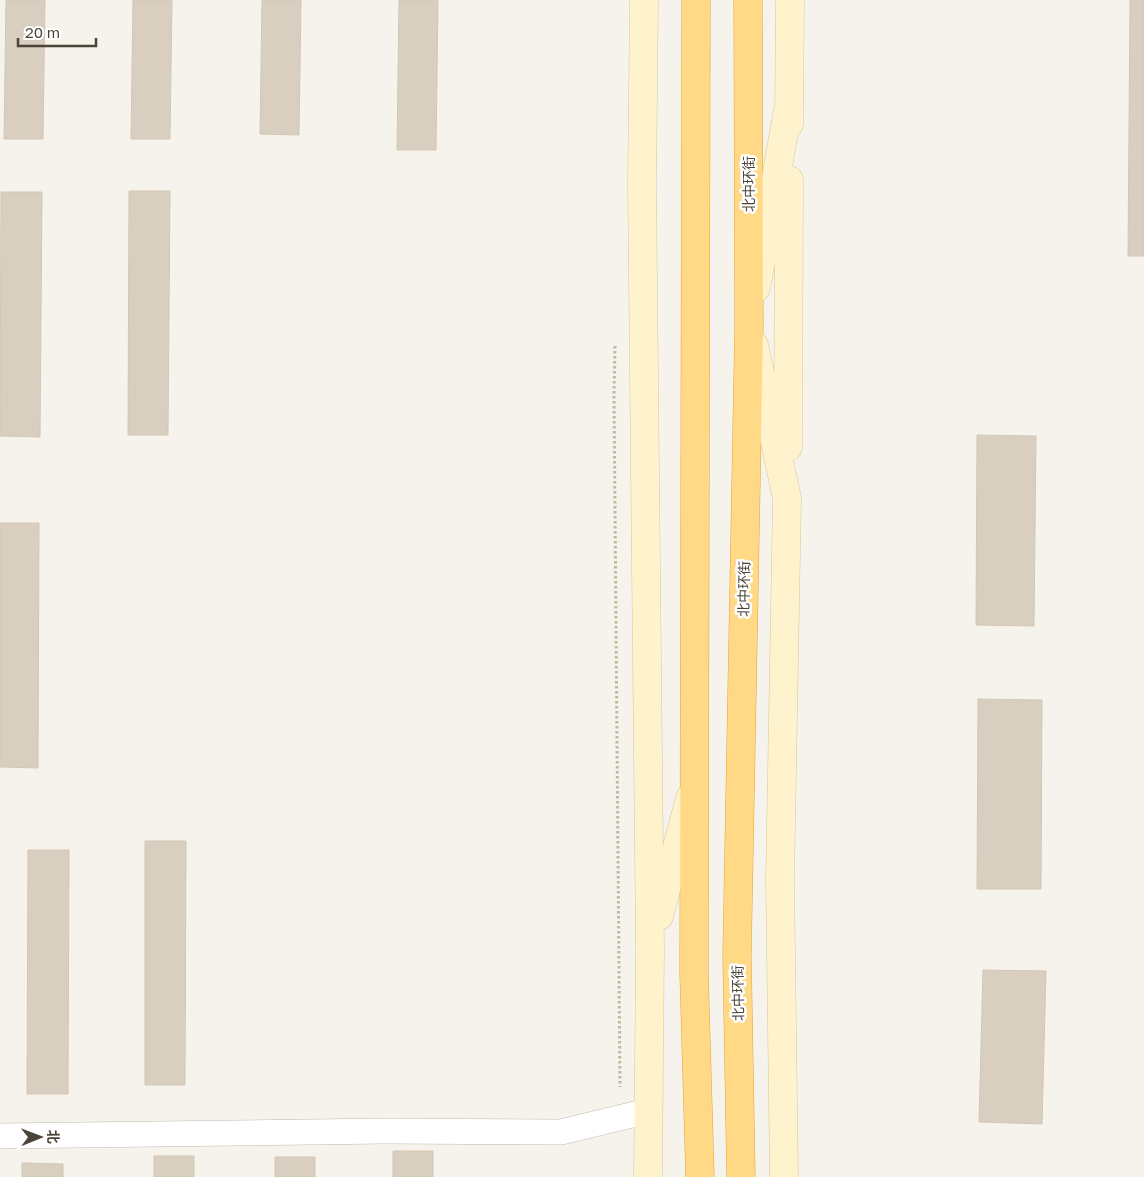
<svg xmlns="http://www.w3.org/2000/svg" width="1144" height="1177" viewBox="0 0 1144 1177" font-family="'Golos Text','Noto Sans SC',sans-serif">
	<style>
		.building { fill: #d8cfc1; stroke: #d3c7b4 }
		.lines { fill: none; stroke-linecap: round; stroke-linejoin: round }
		.minor-casing { stroke: #c2bbae; stroke-width: 26 }
		.secondary-casing { stroke: #d6c79b; stroke-width: 29 }
		.trunk-casing { stroke: #e0a43c; stroke-width: 29 }
		.path { stroke: #c4b79f; stroke-width: 3; stroke-dasharray: 2.5 2.5; stroke-linecap: butt }
		.minor { stroke: #fff; stroke-width: 25 }
		.secondary { stroke: #fff3cd; stroke-width: 28 }
		.trunk { stroke: #ffd985; stroke-width: 28 }
		.labels { text-anchor: middle; stroke-width: 5; stroke-linejoin: round; paint-order: stroke }
		.street-label { font-size: 14px; fill: #4b4439; stroke: #fff }
	</style>
	<rect width="100%" height="100%" fill="#f6f3ec"/>
	<path class="building" d="M6,0h39l-2,139h-39z
		M133,0h39l-2,139h-39z
		M262,0h39l-2,135 -39,-1z
		M399,0h39l-2,150h-39z
		M1130,0h14v256h-16z
		M129,191h41l-2,244h-40z
		M1,192h41l-2,245 -40,-1z
		M977,435l59,1 -2,190 -58,-1z
		M0,523h39l-1,245 -38,-1z
		M978,699l64,1 -1,189h-64z
		M145,841h41l-1,244h-40z
		M28,850h41l-1,244h-41z
		M983,970l63,1 -4,153 -63,-2z
		M393,1151h40v26h-40z
		M154,1156h40v21h-40z
		M275,1157h40v20h-40z
		M22,1163l41,1v13h-41z"/>
	<g class="lines">
		<defs>
			<path id="minor" d="M0,1136l385,-5 176,1 87,-21"/>
			<path id="secondary" d="M644,0l-2,184 8,765 -2,228
				M789,124l1,-124
				M756,288l33,-183
				M754,345l33,153 -7,381 4,298
				M788,447l1,-267
				M659,916l31,-118"/>
			<path id="trunk" d="M696,0l-2,973 6,204
				M741,1177l-4,-222 12,-630 -1,-325"/>
		</defs>
		<use href="#minor" class="minor-casing"/>
		<use href="#secondary" class="secondary-casing"/>
		<use href="#trunk" class="trunk-casing"/>
		<path class="path" d="M615,346l-1,47 6,694"/>
		<use href="#minor" class="minor"/>
		<use href="#secondary" class="secondary"/>
		<use href="#trunk" class="trunk"/>
	</g>
	<g class="labels">
		<g class="street-label">
			<text transform="translate(749 184) rotate(-90)" y="5">北中环街</text>
			<text transform="translate(744 589) rotate(-89)" y="5">北中环街</text>
			<text transform="translate(738 993) rotate(-91)" y="5">北中环街</text>
		</g>
	</g>
	<g transform="translate(40 1137) rotate(89)" stroke="#ffffff" stroke-width="4" paint-order="stroke">
	<path d="M0-4L9 19L0 12L-9 19Z" fill="#4b4439"/>
	<text y="-8" font-size="14" font-weight="bold" text-anchor="middle" fill="#4b4439">北</text>
	</g>
	<path d="M18 38v8h78v-8" fill="none" stroke="#4b4439" stroke-width="2.5"/>
	<text x="25" y="38" font-size="15" fill="#4b4439" stroke="#ffffff" stroke-width="4" paint-order="stroke">20 m</text>
</svg>
